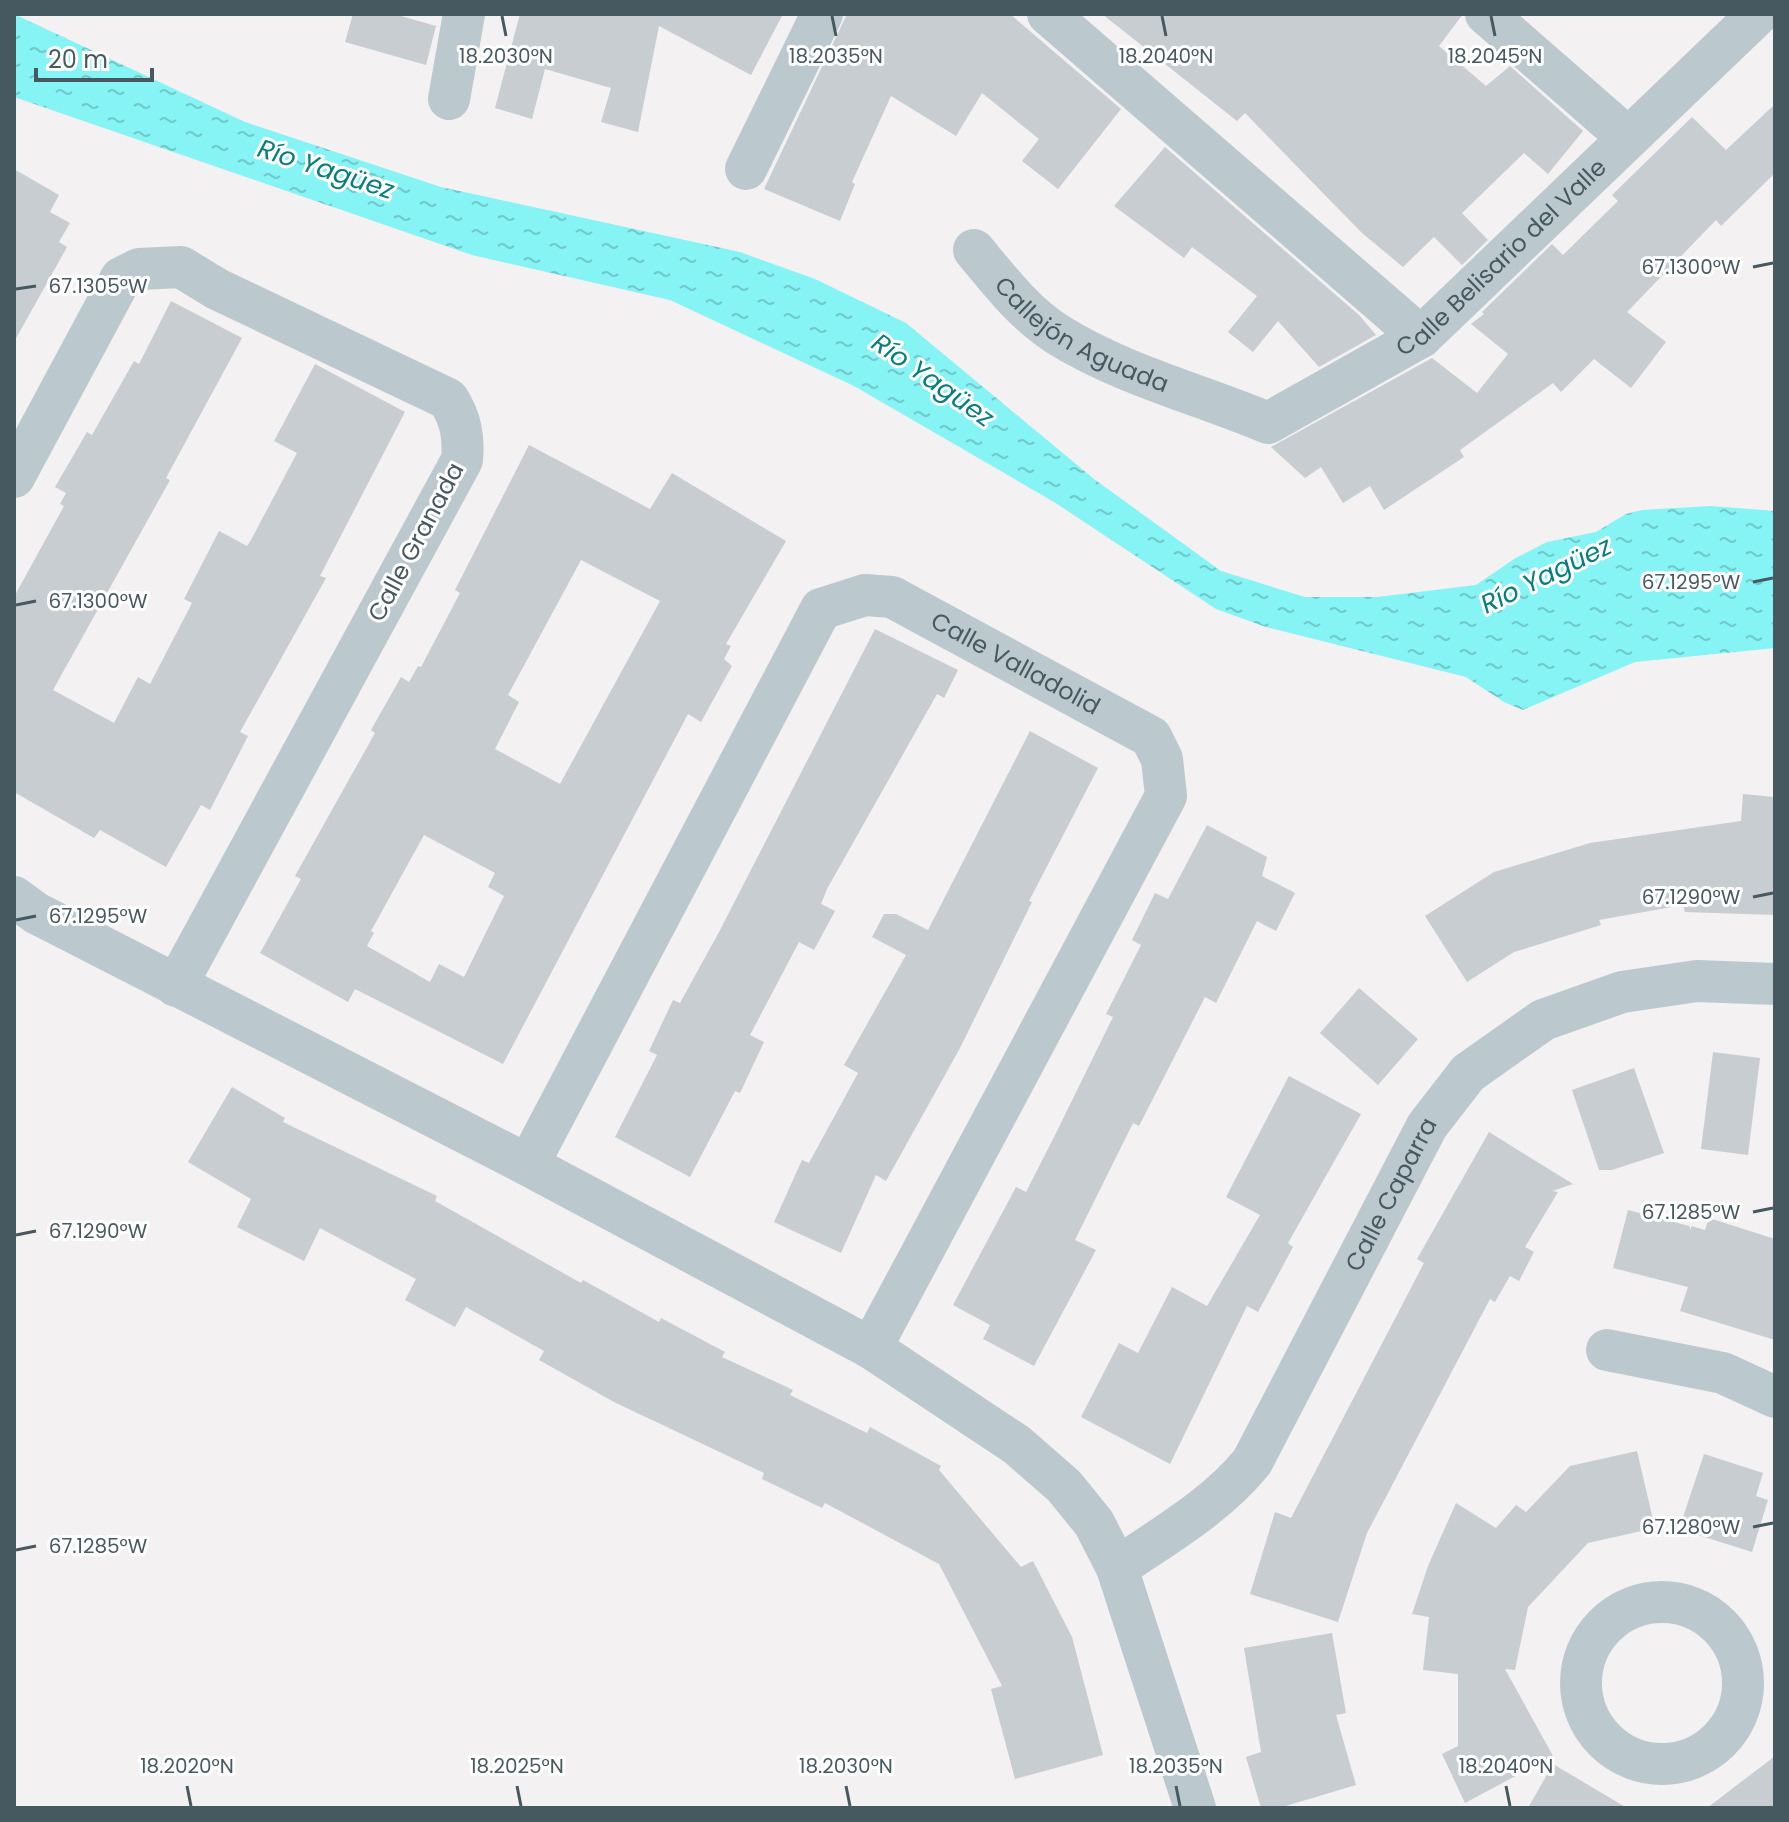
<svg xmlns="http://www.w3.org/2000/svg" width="1789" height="1822" viewBox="0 0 1789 1822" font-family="Poppins,sans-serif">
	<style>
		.water { fill: url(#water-ripples) }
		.building { fill: #c7cdd1; fill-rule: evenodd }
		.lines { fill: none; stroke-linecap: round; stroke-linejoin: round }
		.street { stroke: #bbc9cf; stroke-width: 42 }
		.ticks { fill: none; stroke: #475960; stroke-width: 3 }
		.labels { text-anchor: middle; stroke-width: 6; stroke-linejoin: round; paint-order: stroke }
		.street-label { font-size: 24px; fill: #475960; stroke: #fff }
		.water-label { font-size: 26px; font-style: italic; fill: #067e7f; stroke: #fff }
		.ticks-label { font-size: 20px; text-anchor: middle; fill: #475960; stroke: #fff; stroke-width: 6; stroke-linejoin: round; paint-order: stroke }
	</style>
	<defs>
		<pattern id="water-ripples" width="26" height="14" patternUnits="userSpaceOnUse" patternTransform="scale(2)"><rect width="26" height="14" fill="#86f3f4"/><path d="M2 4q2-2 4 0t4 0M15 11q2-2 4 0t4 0" fill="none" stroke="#6fc8c9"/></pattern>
	</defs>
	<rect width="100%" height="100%" fill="#f3f1f1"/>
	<path class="water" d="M14,14l231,108 196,65 299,65 75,27 91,44 188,156 127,92 84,26h72l99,-12 38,-26 33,-17 49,-10 30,-18 16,-4 69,-4 64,5v137l-140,14 -112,48 -19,-8 -38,-25 -200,-50 -50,-18 -162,-107 -200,-116 -184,-86 -198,-45 -458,-158z"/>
	<path class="building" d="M353,14h41l42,12 -10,39 -81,-23z
		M520,14h263l-32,61 -92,-49 -21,106 -37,-10 10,-34 -66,-19 -13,50 -37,-11z
		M847,14h163l111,95 -63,80 -36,-28 17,-22 -57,-46 -26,43 -65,-40 -39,86 3,2 -15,37 -76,-32z
		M1102,14h361l-24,32 47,40 24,-20 73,65 -35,43 -24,-21 -62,60 26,27 -26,25 -28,-28 -31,30 -41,-34 -117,-120 -8,8z
		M1775,104v69l-54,53 -5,-6 -89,92 39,30 -35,46 -37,-29 -33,33 -8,-9 -93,67 4,7 -80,53 -14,-24 -27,17 -22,-36 -16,11 -34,-31 161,-89 45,35 31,-39 -37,-30 13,-10 -2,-2 70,-68 11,11 55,-54 -6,-6 80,-78 34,33z
		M1165,147l194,168 17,20 -57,32 -41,-46 -25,31 -25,-20 29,-36 -65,-49 -8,11 -70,-52z
		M14,169l45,26 -9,17 20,11 -11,19 8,5 -53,95z
		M171,301l71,37 -76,140 4,2 -117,210 61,33 24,-46 12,7 42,-81 -8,-4 35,-68 28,15 4,-6 46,-87 -23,-12 41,-77 90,48 -85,164 6,2 -86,154 8,4 -38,74 -9,-5 -35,62 -66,-37 -6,8 -80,-46v-195l50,-91 -4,-2 6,-11 -11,-6 32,-55 5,3 42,-74 5,3z
		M529,445l121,64 22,-36 114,68 -60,103 5,2 -7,13 8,7 -31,56 -13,-8 -185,350 -148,-75 -7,13 -88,-49 41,-74 -6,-3 80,-143 -4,-3 30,-53 8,5 9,-16 3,1 39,-74 -5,-3zM581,560l79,41 -100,183 -65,-35 24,-47 -11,-7zM424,835l71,38 -7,14 16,9 -40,81 -25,-13 -9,18 -63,-36 7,-13 -3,-2z
		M875,629l83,41 -14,28 -7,-4 -110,195 -6,15 14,7 -21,39 -15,-8 -49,93 14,7 -24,51 -5,-2 -45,86 -75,-40 42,-82 -8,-4 24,-51 7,3 39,-71z
		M1030,731l68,37 -69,133 3,1 -72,146 -74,133 -10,-6 -35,78 -67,-31 28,-62 7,3 49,-90 -14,-8 62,-110 -34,-18 12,-23h12l32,16z
		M1743,794l32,3v118l-90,-3 -2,-7 -84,15 2,5 -87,27 -47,30 -42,-66 69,-44 96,-29 151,-22z
		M1207,825l60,32 -5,19 33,17 -19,38 -19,-10 -41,82 -11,-6 -66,129 -6,-3 -58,117 21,10 -62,116 -51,-27 7,-14 -37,-20 63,-118 10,5 29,-57 58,-118 -7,-3 35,-69 -9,-5 23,-47 13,6z
		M1359,988l59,51 -40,46 -58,-52z
		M1713,1052l47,6 -12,97 -47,-6z
		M1634,1068l30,85 -52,17h-13l-27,-80z
		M1289,1076l72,38 -73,129 5,4 -35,65 -11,-6 -77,158 -89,-47 38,-74 19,10 34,-66 35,19 53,-91 -34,-18z
		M232,1087l53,31 -2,4 154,74 -2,5 146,82 2,-3 76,42 2,-4 64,34 -3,5 71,33 -3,5 77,38 3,-6 71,39 -2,4 82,97 12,-6 39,76 31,118 -88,24 -24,-90 11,-3 -63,-122 -114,-61 -3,5 -60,-29 2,-6 -150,-71 -75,-42 5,-9 -78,-44 -11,20 -50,-27 11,-21 -96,-51 -16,33 -67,-34 14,-28 -63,-37z
		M1489,1132l84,52 -21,7 6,1 -33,55 9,5 -15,29 -9,-5 -15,26 -5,-3 -123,234 -29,89 -88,-28 25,-82 16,6 133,-255 -7,-4z
		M1628,1210l61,16 2,4v-4l14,4 4,-12 66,21v101l-95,-29 8,-24 -75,-19z
		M1637,1451l18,77 -67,15 -60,64 -13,63 -10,-1 48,87 -88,47 -23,-49 16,-8v-72l-35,-4 6,-53 -17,-3 16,-48 28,-63 40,25 20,-23 10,7 44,-46z
		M1704,1454l59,19 -7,23 12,4 -16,52 -73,-23z
		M1332,1633l14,80 -10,2 20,70 -77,23h-18l-15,-51 15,-5 -17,-104z
		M1775,1756v52h-68z
		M1553,1764l74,44h-99z"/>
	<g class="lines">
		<g class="street">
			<path d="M1048,14l373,323"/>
			<path d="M1486,14l141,123"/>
			<path d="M449,99l15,-85"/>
			<path d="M746,169l76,-155"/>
			<path id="s1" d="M974,250c25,30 49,62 83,84 63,40 142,60 211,89l153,-86 337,-323"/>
			<path d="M14,477l107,-199 18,-9 42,-2 36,22 231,110c13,20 16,38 14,61l-286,526"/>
			<path d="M14,897l22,16 492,252 343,183 146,97 47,41 30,37 23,45 78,240"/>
			<path id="s2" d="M528,1165l293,-556 44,-14 27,2 259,140 11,22 4,37 -295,552"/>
			<path d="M1607,1350l116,23 52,24"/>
			<path id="s3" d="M1117,1568c48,-33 98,-61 135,-106l175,-336 41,-53 75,-53 79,-28 75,-11 78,3"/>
			<circle cx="1662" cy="1683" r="81"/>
		</g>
	</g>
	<path class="ticks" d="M502,16l4,20M832,16l4,20M1162,16l4,20M1491,16l4,20M1753,267l20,-4M16,289l20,-3M1753,582l20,-4M16,605l20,-4M1753,897l20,-4M16,920l20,-4M1753,1212l20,-4M16,1235l20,-4M1753,1527l20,-4M16,1550l20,-4M187,1786l4,20M517,1786l4,20M846,1786l4,20M1176,1786l4,20M1506,1786l4,20"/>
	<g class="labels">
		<g class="street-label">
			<text dy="8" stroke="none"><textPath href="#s1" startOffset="636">Calle Belisario del Valle</textPath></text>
			<text dy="8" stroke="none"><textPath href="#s1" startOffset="140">Callejón Aguada</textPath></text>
			<text transform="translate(416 542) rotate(-62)" y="8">Calle Granada</text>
			<text dy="8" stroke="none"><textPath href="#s2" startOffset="842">Calle Valladolid</textPath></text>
			<text dy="8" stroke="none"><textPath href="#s3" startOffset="474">Calle Caparra</textPath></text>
		</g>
		<g class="water-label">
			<text transform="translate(326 169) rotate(18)" y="9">Río Yagüez</text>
			<text transform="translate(933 380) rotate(35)" y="9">Río Yagüez</text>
			<text transform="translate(1546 575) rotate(-26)" y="9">Río Yagüez</text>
		</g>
	</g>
	<g class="ticks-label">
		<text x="506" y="63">18.2030°N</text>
		<text x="836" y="63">18.2035°N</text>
		<text x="1166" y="63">18.2040°N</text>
		<text x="1495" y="63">18.2045°N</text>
		<text x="1691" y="274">67.1300°W</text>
		<text x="98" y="293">67.1305°W</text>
		<text x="1691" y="589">67.1295°W</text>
		<text x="98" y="608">67.1300°W</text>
		<text x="1691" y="904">67.1290°W</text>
		<text x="98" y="923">67.1295°W</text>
		<text x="1691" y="1219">67.1285°W</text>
		<text x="98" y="1238">67.1290°W</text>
		<text x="1691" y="1534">67.1280°W</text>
		<text x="98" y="1553">67.1285°W</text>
		<text x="187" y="1773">18.2020°N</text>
		<text x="517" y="1773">18.2025°N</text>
		<text x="846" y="1773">18.2030°N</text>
		<text x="1176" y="1773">18.2035°N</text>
		<text x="1506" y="1773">18.2040°N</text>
	</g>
	<rect width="1789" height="1822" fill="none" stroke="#475960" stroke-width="32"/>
	<path d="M36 68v12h116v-12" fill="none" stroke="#475960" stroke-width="4"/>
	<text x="48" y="68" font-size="24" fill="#475960" stroke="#ffffff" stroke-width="6" paint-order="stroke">20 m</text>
</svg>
